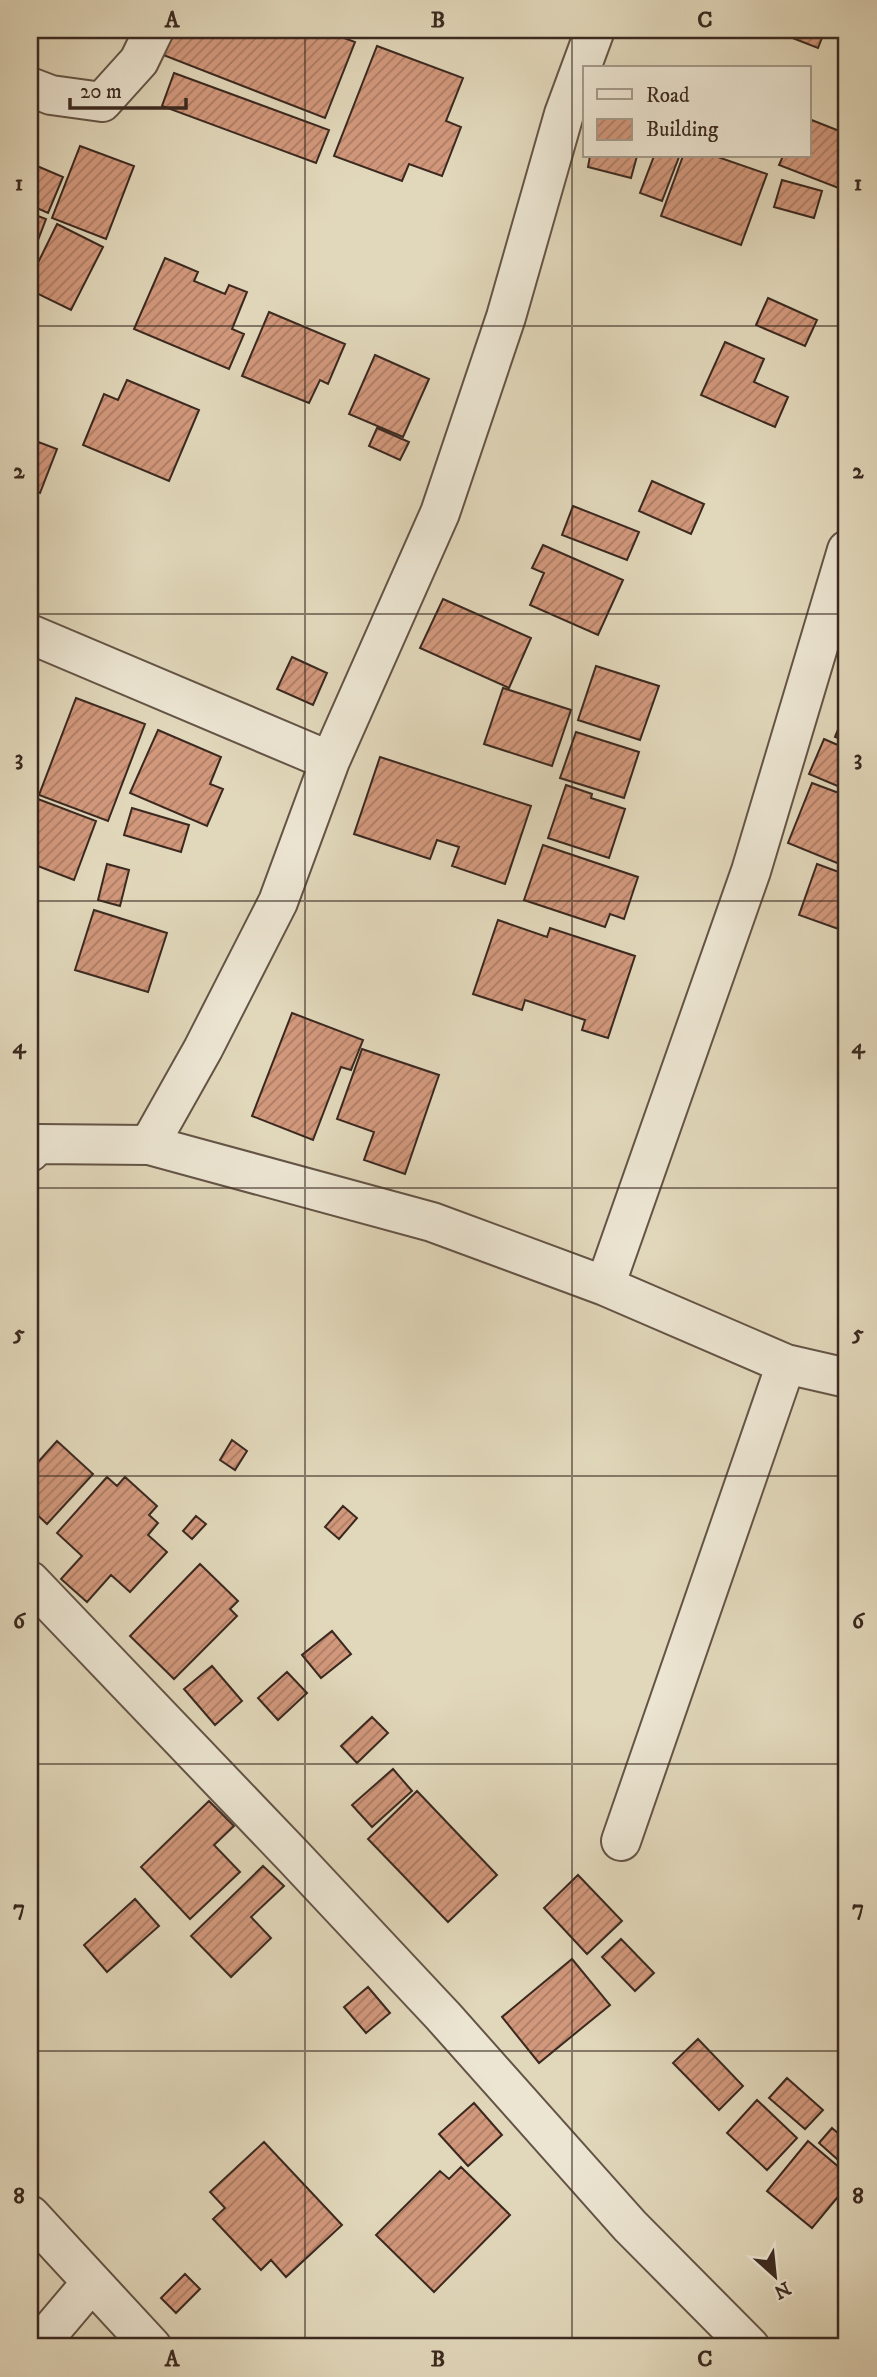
<svg xmlns="http://www.w3.org/2000/svg" width="877" height="2377" viewBox="0 0 877 2377" font-family="'IM FELL DW Pica',serif">
	<style>
		.building { fill: url(#building-hatch); stroke: #3b2920; stroke-width: 2 }
		.lines { fill: none; stroke-linecap: round; stroke-linejoin: round }
		.minor-casing { stroke: #645446; stroke-width: 42 }
		.minor { stroke: #ece5d2; stroke-width: 38 }
		.grid { fill: none; stroke: #3b2920; stroke-width: 2; stroke-opacity: 0.55 }
		.neatline { fill: none; stroke: #3b2920; stroke-width: 2.5 }
		.grid-label { font-size: 23px; text-anchor: middle; font-weight: bold; fill: #3b2920 }
	</style>
	<defs>
		<pattern id="building-hatch" width="6" height="6" patternUnits="userSpaceOnUse" patternTransform="scale(1.75)"><rect width="6" height="6" fill="#d2987c"/><path d="M-1 1l2-2M0 6l6-6M5 7l2-2" fill="none" stroke="#ac7c65"/></pattern>
	</defs>
	<rect width="100%" height="100%" fill="#e1d7ba"/>
	<filter id="stains"><feTurbulence type="fractalNoise" baseFrequency=".00286" numOctaves="4"/><feColorMatrix values="0 0 0 0 .2 0 0 0 0 .09 0 0 0 0 .02 0 0 0 .5 -.17"/></filter>
	<radialGradient id="worn" r=".72"><stop offset=".6" stop-color="#630" stop-opacity="0"/><stop offset="1" stop-color="#630" stop-opacity=".3"/></radialGradient>
	<path class="building" d="M162,30h161l32,12 -30,76 -172,-67z
		M341,30h24l-3,8z
		M772,30h53l-7,18z
		M377,46l86,32 -17,43 15,6 -19,49 -33,-12 -7,17 -68,-25z
		M174,73l155,57 -13,33 -154,-57z
		M809,119l38,15v39l-6,16 -62,-24 4,-9h26z
		M80,146l54,20 -28,73 -54,-21z
		M590,156h47l-6,22 -43,-11z
		M654,156l25,1 -17,44 -22,-8z
		M683,156h32l52,18 -26,71 -80,-29z
		M30,163l33,14 -15,36 -18,-8z
		M782,180l40,11 -8,27 -40,-11z
		M30,213l16,6 -16,42z
		M57,224l46,23 -32,63 -41,-20v-11z
		M165,258l33,14 -4,9 31,13 4,-9 18,7 -15,37 12,5 -15,35 -95,-40z
		M768,298l49,22 -12,26 -49,-21z
		M269,312l76,32 -17,40 -8,-4 -11,23 -67,-27z
		M725,342l39,17 -10,23 34,15 -13,30 -74,-32z
		M375,355l54,24 -26,58 -54,-23z
		M127,380l72,30 -30,71 -86,-36 21,-51 14,6z
		M377,428l32,14 -9,18 -31,-14z
		M33,440l24,9 -17,44 -10,-4v-41z
		M652,481l52,23 -13,30 -52,-23z
		M573,506l66,26 -12,28 -65,-25z
		M543,545l80,35 -25,55 -68,-30 14,-32 -12,-5z
		M443,599l88,39 -22,50 -89,-40z
		M292,657l35,16 -14,32 -36,-16z
		M596,666l63,20 -19,54 -62,-20z
		M503,688l68,22 -19,56 -68,-22z
		M76,698l69,26 -37,97 -69,-26z
		M847,708v33l-12,-4z
		M158,730l63,27 -11,27 13,5 -16,37 -77,-33z
		M576,732l63,20 -15,46 -64,-20z
		M824,739l23,10v41l-38,-16z
		M380,757l151,49 -26,78 -53,-18 7,-19 -22,-7 -7,19 -76,-25z
		M812,783l35,13v71l-59,-24z
		M566,785l26,9 -1,4 34,11 -16,49 -61,-20z
		M30,796l66,25 -22,59 -44,-17z
		M132,808l57,17 -8,27 -57,-17z
		M543,845l95,32 -14,42 -14,-5 -5,13 -81,-27z
		M107,864l22,6 -9,36 -22,-6z
		M817,864l30,11v57l-48,-17z
		M94,910l73,23 -19,59 -73,-22z
		M498,920l49,17 3,-9 85,28 -27,82 -26,-8 3,-10 -60,-20 -3,10 -49,-16z
		M292,1013l71,27 -12,30 -10,-3 -28,73 -61,-24z
		M362,1049l77,26 -34,99 -41,-14 10,-28 -37,-13z
		M232,1440l15,11 -12,19 -15,-10z
		M57,1441l36,33 -46,50 -17,-16v-37z
		M107,1477l10,9 8,-9 32,29 -8,9 9,8 -10,12 19,17 -37,40 -19,-17 -24,27 -26,-23 21,-23 -25,-23z
		M343,1506l14,12 -18,21 -14,-12z
		M196,1516l10,8 -14,15 -9,-8z
		M200,1564l38,37 -8,8 7,7 -63,63 -44,-43z
		M332,1631l19,23 -30,24 -19,-23z
		M212,1666l30,35 -27,24 -31,-36z
		M287,1672l20,21 -29,27 -20,-22z
		M372,1717l16,16 -31,30 -16,-17z
		M393,1769l19,22 -40,36 -20,-22z
		M417,1791l80,84 -49,47 -80,-83z
		M209,1801l25,25 -20,19 26,27 -50,47 -49,-52z
		M263,1866l21,20 -33,31 20,21 -40,39 -40,-41z
		M578,1875l44,46 -35,33 -43,-46z
		M135,1899l24,27 -52,46 -23,-27z
		M621,1939l33,34 -19,18 -33,-34z
		M572,1959l38,46 -71,58 -37,-46z
		M368,1987l22,26 -24,20 -22,-26z
		M698,2039l45,47 -24,24 -46,-47z
		M787,2078l36,32 -18,19 -36,-31z
		M757,2100l40,38 -30,32 -40,-37z
		M474,2103l28,32 -34,31 -29,-32z
		M832,2128l15,13v27l-28,-25z
		M808,2141l39,33v12l-35,42 -45,-37z
		M264,2142l78,83 -56,52 -15,-17 -10,10 -48,-51 12,-11 -15,-16z
		M461,2167l49,48 -76,77 -58,-57 64,-64 9,8z
		M185,2274l15,15 -24,24 -15,-15z"/>
	<g class="lines">
		<defs>
			<path id="minor" d="M30,87l21,8 51,7 37,-41 15,-31
				M30,634l300,127
				M149,1145l54,-96 75,-147 52,-141 110,-248 66,-196 58,-203 31,-84
				M30,1152l8,-8 111,1 283,77 173,64 181,78 61,14
				M605,1286l146,-415 96,-321
				M30,1581l264,276 149,159 187,210 120,121
				M621,1841l165,-477
				M30,2215l122,132
				M37,2347l55,-65"/>
		</defs>
		<use href="#minor" class="minor-casing"/>
		<use href="#minor" class="minor"/>
	</g>
	<path class="grid" d="M305,30v2317M572,30v2317M30,326h817M30,614h817M30,901h817M30,1188h817M30,1476h817M30,1764h817M30,2051h817"/>
	<rect width="877" height="2377" fill="none" stroke="#e1d7ba" stroke-width="77"/>
	<rect x="583" y="66" width="228" height="91" fill="#ece5d2" stroke="#a59a8b" stroke-width="2"/>
	<rect x="597" y="89" width="35" height="10" fill="#ece5d2" stroke="#a59a8b" stroke-width="2"/>
	<text x="646" y="102" font-size="21" fill="#3b2920">Road</text>
	<rect x="597" y="119" width="35" height="21" fill="url(#building-hatch)" stroke="#a59a8b" stroke-width="2"/>
	<text x="646" y="136" font-size="21" fill="#3b2920">Building</text>
	<g transform="translate(775 2276) rotate(153)" stroke="#ece5d2" stroke-width="5" paint-order="stroke">
	<path d="M0-5L12 26L0 18L-12 26Z" fill="#3b2920"/>
	<text y="-10" font-size="19" font-weight="bold" text-anchor="middle" fill="#3b2920">N</text>
	</g>
	<path d="M70 98v10h116v-10" fill="none" stroke="#3b2920" stroke-width="3.5"/>
	<text x="80" y="98" font-size="21" fill="#3b2920" stroke="#ece5d2" stroke-width="5" paint-order="stroke">20 m</text>
	<rect x="38" y="38" width="800" height="2300" class="neatline"/>
	<g class="grid-label">
		<text x="172" y="27">A</text>
		<text x="438" y="27">B</text>
		<text x="705" y="27">C</text>
		<text x="19" y="190">1</text>
		<text x="858" y="190">1</text>
		<text x="19" y="478">2</text>
		<text x="858" y="478">2</text>
		<text x="19" y="765">3</text>
		<text x="858" y="765">3</text>
		<text x="19" y="1053">4</text>
		<text x="858" y="1053">4</text>
		<text x="19" y="1340">5</text>
		<text x="858" y="1340">5</text>
		<text x="19" y="1628">6</text>
		<text x="858" y="1628">6</text>
		<text x="19" y="1915">7</text>
		<text x="858" y="1915">7</text>
		<text x="19" y="2203">8</text>
		<text x="858" y="2203">8</text>
		<text x="172" y="2366">A</text>
		<text x="438" y="2366">B</text>
		<text x="705" y="2366">C</text>
	</g>
	<rect width="100%" height="100%" filter="url(#stains)"/>
	<rect width="100%" height="100%" fill="url(#worn)"/>
</svg>
